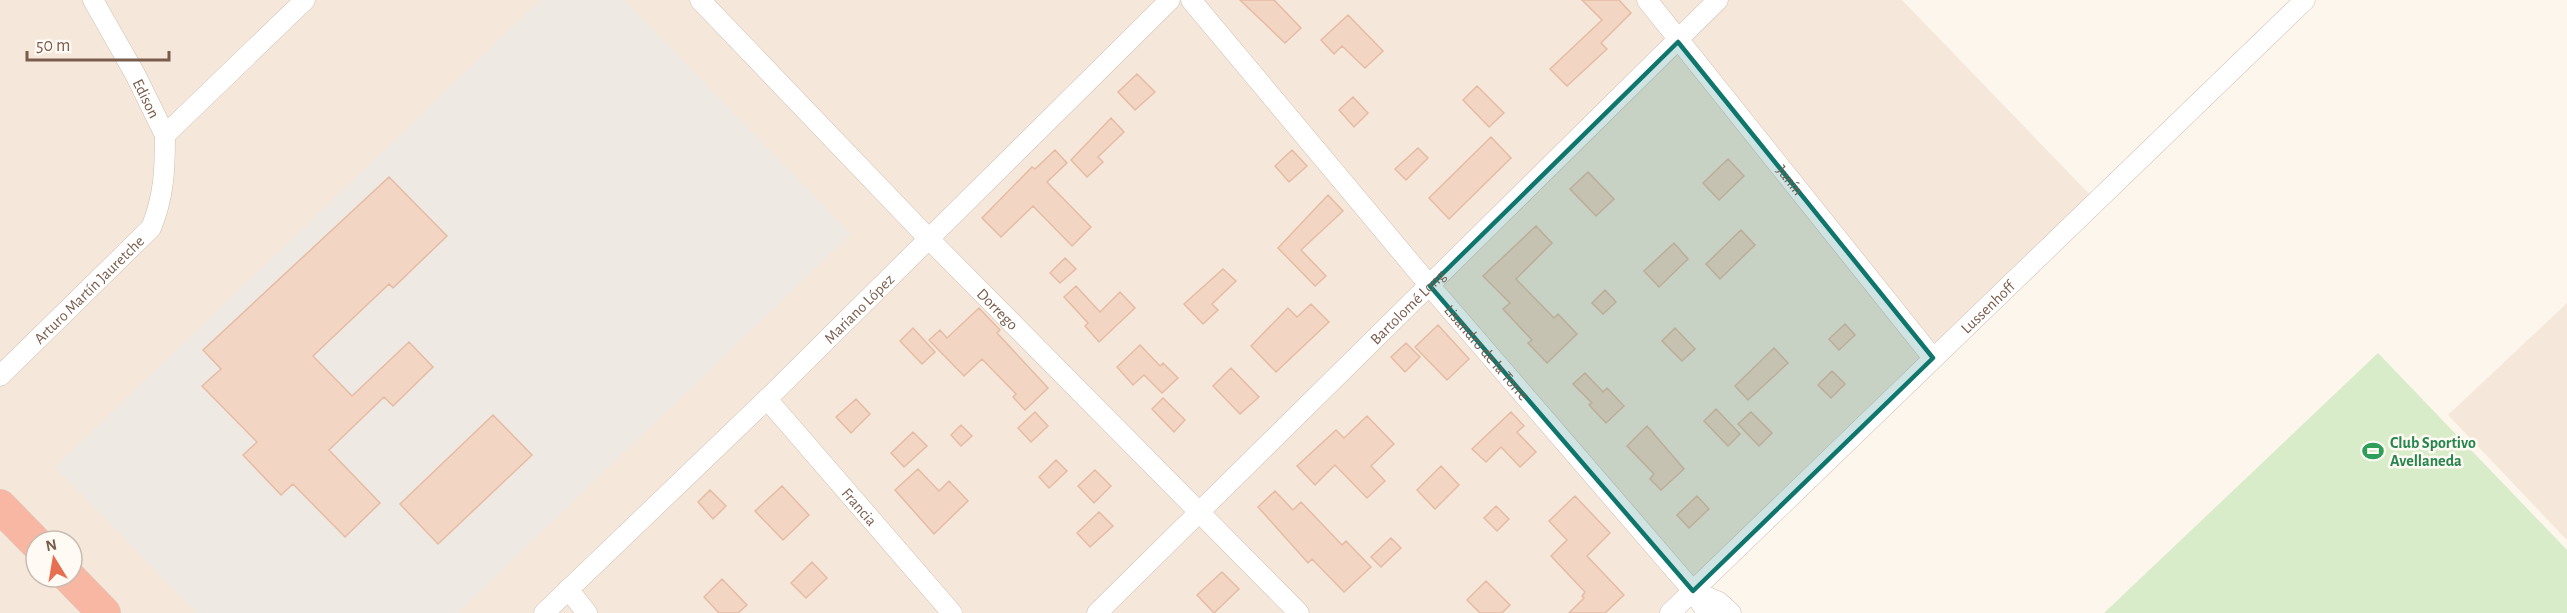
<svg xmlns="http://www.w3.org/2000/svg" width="2567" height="613" viewBox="0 0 2567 613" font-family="'Alegreya Sans',sans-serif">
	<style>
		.residential { fill: #f5e8da; fill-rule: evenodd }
		.industrial { fill: #efe9e4 }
		.green { fill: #d8ecc9 }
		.building { fill: #f3d5c3; stroke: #e6bba3; stroke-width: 1.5 }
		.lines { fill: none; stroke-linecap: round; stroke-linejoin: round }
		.street-casing { stroke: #d1beb0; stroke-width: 21 }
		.highway-casing { stroke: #dad1cd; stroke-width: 34 }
		.street { stroke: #fff; stroke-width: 20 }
		.highway { stroke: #f7b7a3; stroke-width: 33 }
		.marked { fill: #0f766e; fill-opacity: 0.2; stroke: #0f766e; stroke-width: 4.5; stroke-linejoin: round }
		.labels { text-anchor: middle; stroke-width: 5; stroke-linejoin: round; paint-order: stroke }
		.street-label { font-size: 16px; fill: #7a5c4d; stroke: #fffaf3 }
		.leisure-label { font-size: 16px; font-weight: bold; fill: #27864d; stroke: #fffaf3; text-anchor: start }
	</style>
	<rect width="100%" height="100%" fill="#fdf6ec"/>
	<path class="residential" d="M0,0h1902l194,201 -426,412h-1670zM36,541h36v36h-36z
		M2567,303v237l-119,-125z"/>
	<path class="industrial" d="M540,0h84l227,234 -394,379h-260l-142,-146z"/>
	<path class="green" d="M2378,353l189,197v63h-463z"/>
	<path class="building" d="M1240,0h34l27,28 -16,15z
		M1582,0h37l12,13 -30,30 6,6 -40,37 -17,-17 52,-49z
		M1348,15l35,36 -18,17 -23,-22 -8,8 -13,-14z
		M1137,74l18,18 -20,18 -17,-18z
		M1477,86l27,27 -15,14 -26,-27z
		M1353,97l15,16 -14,14 -15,-17z
		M1111,118l13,14 -26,25 5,5 -16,15 -16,-17z
		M1491,137l20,21 -62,61 -20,-21z
		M1418,148l10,10 -22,22 -11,-11z
		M1055,150l12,13 -20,19 44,45 -19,19 -39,-40 -32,31 -19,-19 50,-51 3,2z
		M1292,150l15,16 -18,16 -14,-16z
		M1728,159l16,17 -25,24 -16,-17z
		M1588,172l26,27 -18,17 -26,-27z
		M389,177l58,59 -54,52 -4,-4 -76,72 39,40 57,-54 24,25 -40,39 -9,-9 -55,53 51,53 -35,34 -52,-53 -12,11 -38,-40 14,-13 -55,-56 19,-17 -18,-19z
		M1328,195l15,16 -42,39 25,26 -11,10 -37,-38z
		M1536,226l16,17 -36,36 38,39 4,-4 19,20 -30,29 -19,-20 4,-3 -29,-31 7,-6 -27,-27z
		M1741,230l14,15 -35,34 -14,-15z
		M1674,243l14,16 -29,28 -15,-16z
		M1065,258l11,11 -16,14 -10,-10z
		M1223,269l13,12 -24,23 6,6 -15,14 -19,-20z
		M1076,286l24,26 20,-20 15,16 -36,34 -14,-16 3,-3 -24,-26z
		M1605,290l11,12 -13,12 -11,-11z
		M1311,304l18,18 -53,50 -25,-26 37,-38 9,9z
		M979,308l21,22 -3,3 51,55 -23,22 -12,-13 3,-3 -34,-35 -18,17 -35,-36 11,-10 7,8z
		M1845,324l10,11 -16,15 -10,-11z
		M1438,325l31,34 -22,21 -32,-33z
		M913,328l22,24 -13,12 -22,-23z
		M1675,328l20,21 -13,12 -20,-20z
		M1406,343l14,14 -15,15 -14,-15z
		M1140,345l20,21 3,-3 15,15 -16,15 -18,-18 -11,10 -16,-18z
		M1774,348l14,15 -40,37 -13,-14z
		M1231,368l28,29 -19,17 -27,-28z
		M1832,371l13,13 -14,14 -13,-13z
		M1585,373l18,19 4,-4 17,18 -18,17 -17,-18 3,-2 -19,-19z
		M1163,398l22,22 -11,12 -22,-23z
		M856,399l14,15 -19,19 -15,-16z
		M1716,409l24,25 -12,12 -24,-25z
		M1035,412l13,14 -17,16 -13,-14z
		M1511,412l13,14 -7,6 19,20 -16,15 -19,-20 -15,15 -14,-13z
		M1751,412l21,21 -13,13 -21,-22z
		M493,415l39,40 -94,89 -38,-40z
		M1367,416l27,28 -23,22 14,15 -18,17 -32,-33 -20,20 -18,-19 39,-36 8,8z
		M961,425l11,11 -11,10 -10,-11z
		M1647,426l37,43 -23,21 -11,-11 4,-5 -27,-28z
		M913,432l14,14 -23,21 -13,-14z
		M1056,460l11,11 -18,17 -10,-11z
		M1441,466l18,19 -24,24 -18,-19z
		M918,469l21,22 10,-10 19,20 -34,33 -39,-44z
		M1095,470l16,16 -17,17 -16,-17z
		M782,486l27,29 -26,25 -28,-29z
		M710,490l16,16 -13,13 -15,-17z
		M1275,491l18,19 8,-8 41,43 4,-4 25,26 -27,25 -32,-33 -4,4 -50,-56z
		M1575,496l35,37 -23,23 37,39 -19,18h-36l15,-15 -2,-2 3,-4 -34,-36 16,-16 -18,-19z
		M1697,496l12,13 -20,19 -12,-13z
		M1496,506l13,13 -12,12 -13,-13z
		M1099,512l14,14 -23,21 -13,-14z
		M1391,538l10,10 -20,19 -10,-10z
		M812,562l15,16 -21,20 -15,-15z
		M1222,572l17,17 -25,24 -17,-18z
		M722,579l25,26 -9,8h-19l-15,-16z
		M1486,581l24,24 -8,8h-22l-13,-13z"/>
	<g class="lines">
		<defs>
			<g id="street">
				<path id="s1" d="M93,0l42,74 30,61"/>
				<path id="s2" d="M700,0l228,238 371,375"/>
				<path id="s3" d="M1191,0l239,286 263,305 14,22"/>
				<path id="s4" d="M1647,0l286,358"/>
				<path id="s5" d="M0,376l151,-148c13,-31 14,-59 14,-93l140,-135"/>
				<path id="s6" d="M767,399l185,214"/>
				<path d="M568,589l19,24"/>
				<path d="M1693,591l26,11 12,11"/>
				<path id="s7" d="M544,613l223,-214 403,-399"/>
				<path id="s8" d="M1097,613l621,-613"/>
				<path id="s9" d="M1670,613l635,-613"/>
			</g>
			<path id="highway" d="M0,506l36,37
				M69,577l35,36"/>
		</defs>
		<use href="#street" class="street-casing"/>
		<use href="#highway" class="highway-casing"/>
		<use href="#street" class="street"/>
		<use href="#highway" class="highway"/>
	</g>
	<path class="marked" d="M1678,42l255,316 -240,233 -263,-305z"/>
	<defs>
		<symbol id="stadium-bare" viewBox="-9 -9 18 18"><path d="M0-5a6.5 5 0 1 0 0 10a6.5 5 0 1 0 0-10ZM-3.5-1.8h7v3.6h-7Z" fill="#2e9e5b" stroke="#fffaf3" stroke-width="2.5" paint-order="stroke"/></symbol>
	</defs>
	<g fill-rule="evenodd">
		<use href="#stadium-bare" x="2358" y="436" width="30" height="30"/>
	</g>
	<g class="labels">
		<g class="street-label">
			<text dy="6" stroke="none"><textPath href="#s1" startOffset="112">Edison</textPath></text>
			<text dy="6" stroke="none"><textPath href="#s4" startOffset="230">Junín</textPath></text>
			<text dy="6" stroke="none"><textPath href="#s5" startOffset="124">Arturo Martín Jauretche</textPath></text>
			<text dy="6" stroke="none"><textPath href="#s9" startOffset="441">Lussenhoff</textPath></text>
			<text dy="6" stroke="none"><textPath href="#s8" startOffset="436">Bartolomé Long</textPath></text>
			<text dy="6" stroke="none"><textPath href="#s7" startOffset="438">Mariano López</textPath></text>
			<text dy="6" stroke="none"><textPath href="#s2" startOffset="429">Dorrego</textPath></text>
			<text dy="6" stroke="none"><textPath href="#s3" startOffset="460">Lisandro de la Torre</textPath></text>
			<text dy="6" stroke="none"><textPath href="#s6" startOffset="142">Francia</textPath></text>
		</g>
		<g class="leisure-label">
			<text x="2390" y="448">Club Sportivo<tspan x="2390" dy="18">Avellaneda</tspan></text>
		</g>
	</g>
	<g transform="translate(54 559) rotate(349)"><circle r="28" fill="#fffaf3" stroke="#cabbb1" stroke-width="1.5"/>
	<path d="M0-4.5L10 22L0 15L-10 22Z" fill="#e76f51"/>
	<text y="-9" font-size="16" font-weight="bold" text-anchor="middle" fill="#7a5c4d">N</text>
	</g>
	<path d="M27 51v9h142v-9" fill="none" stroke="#7a5c4d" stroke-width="3"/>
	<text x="36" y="51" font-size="18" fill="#7a5c4d" stroke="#fffaf3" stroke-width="4.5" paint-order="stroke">50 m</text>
</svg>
